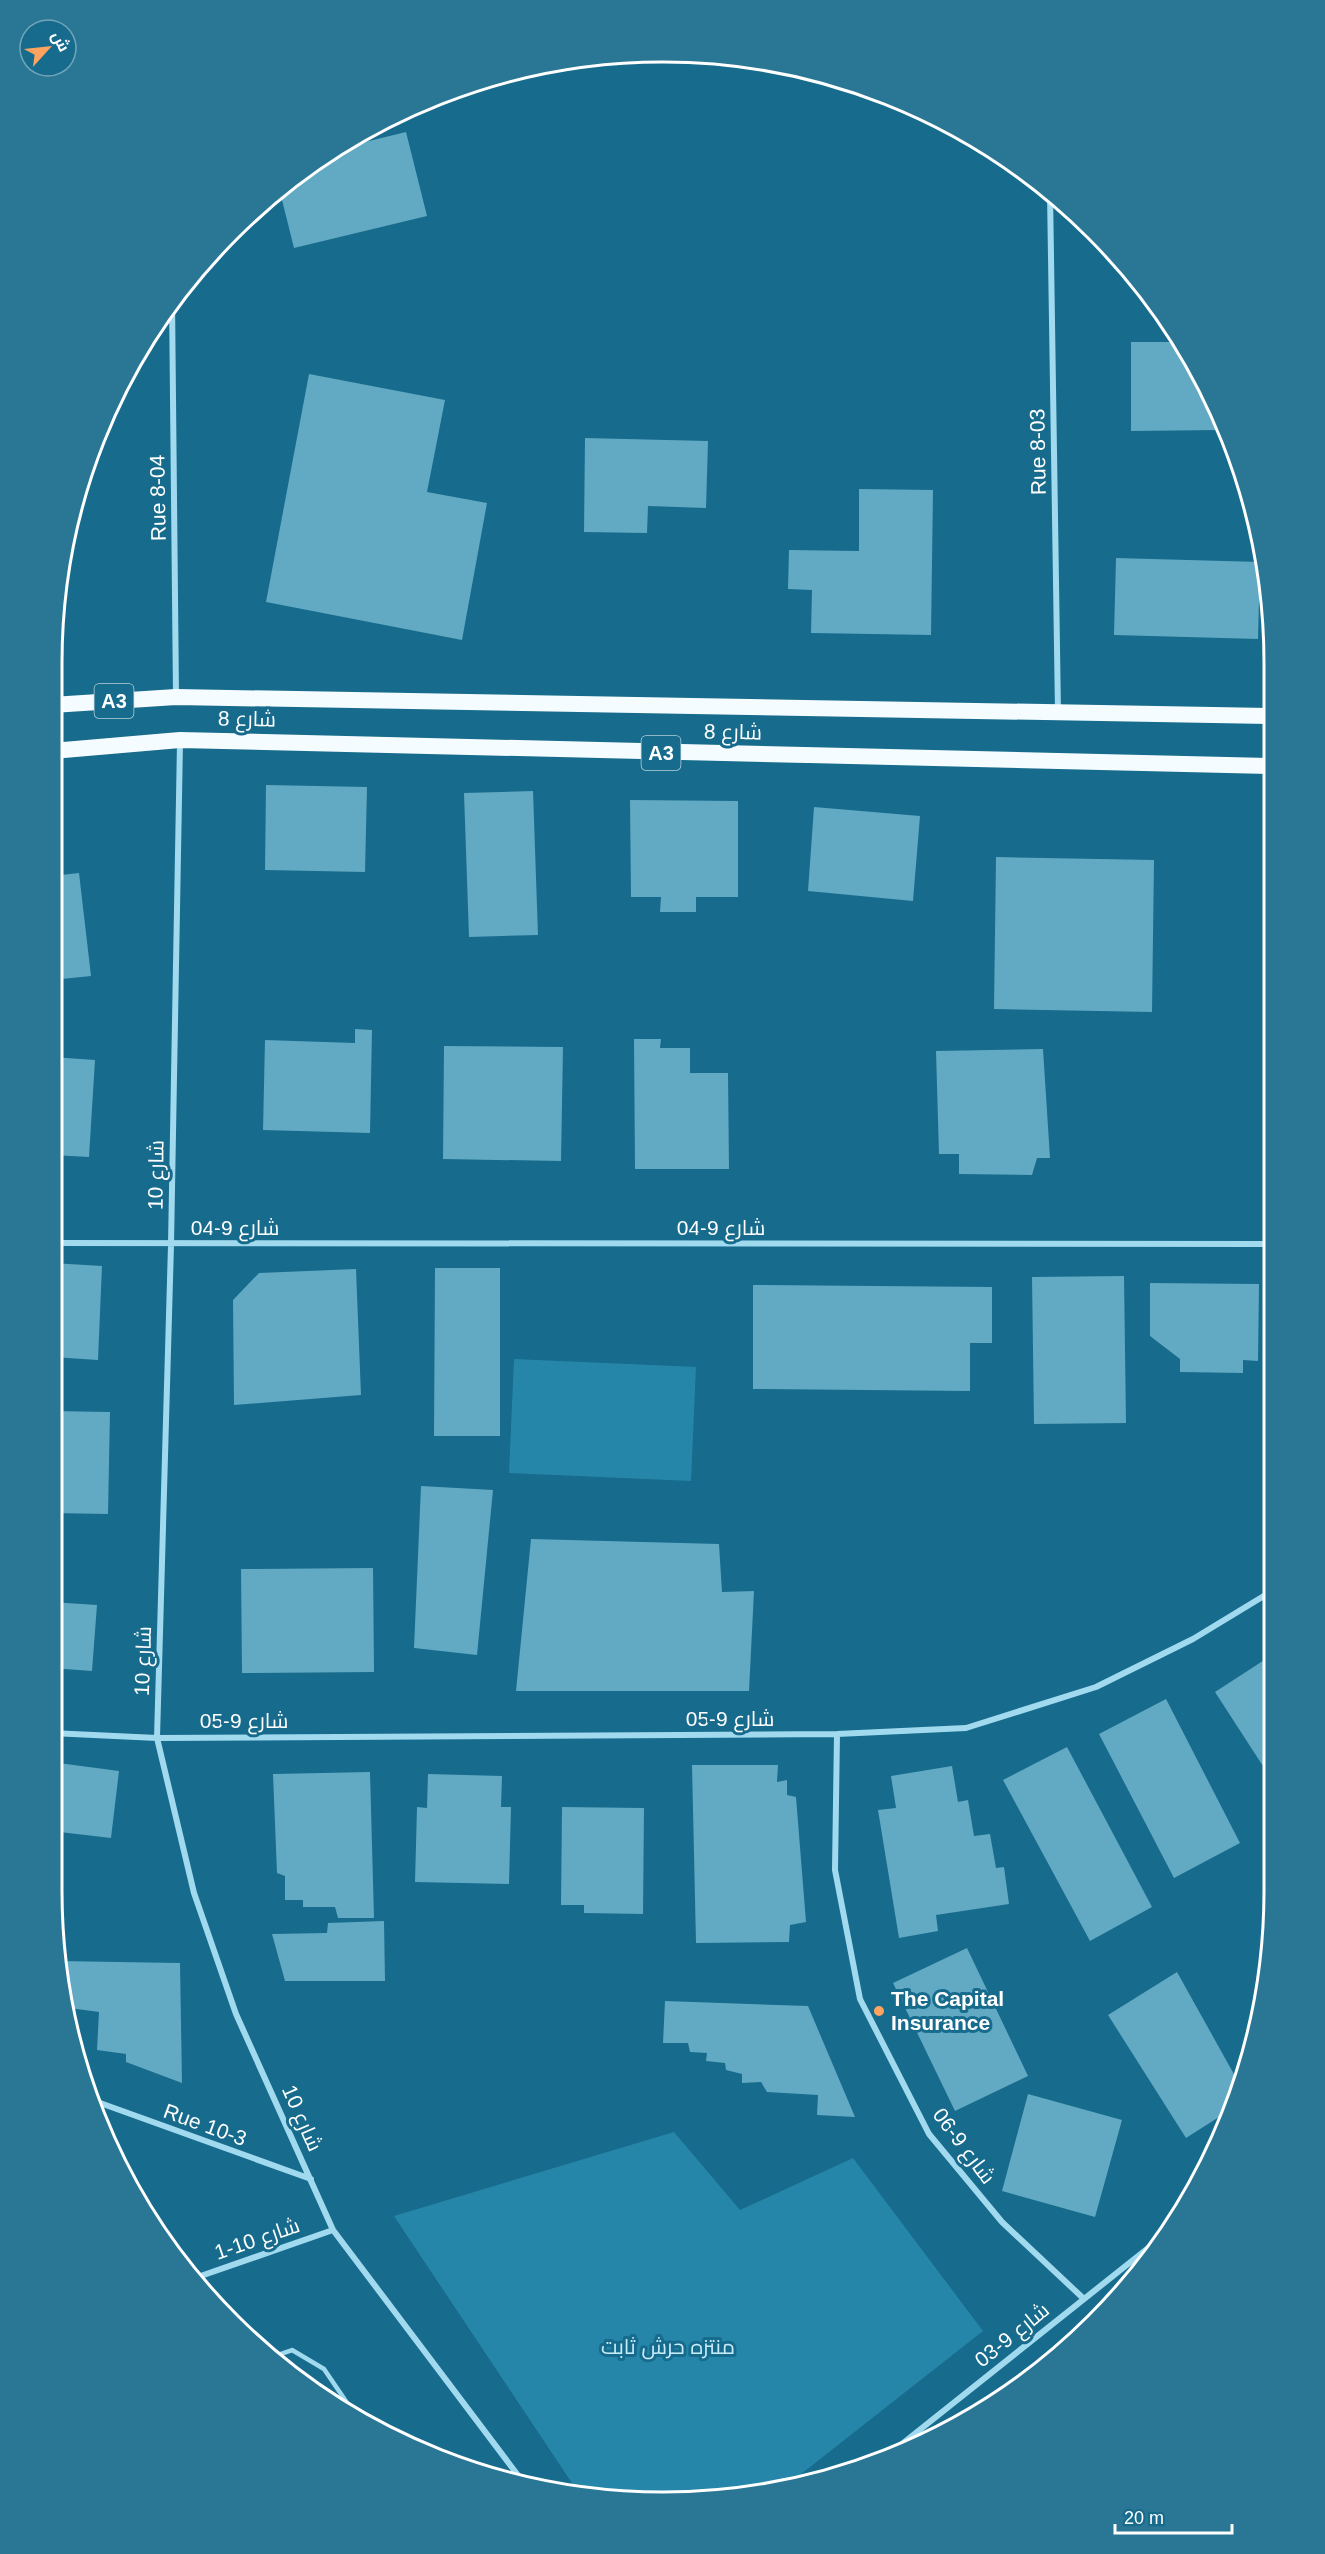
<svg xmlns="http://www.w3.org/2000/svg" width="1325" height="2554" viewBox="0 0 1325 2554" font-family="Arial,Cairo,sans-serif">
	<style>
		.green { fill: #2686a9 }
		.building { fill: #62a9c3 }
		.lines { fill: none; stroke-linecap: round; stroke-linejoin: round }
		.service { stroke: #a1daef; stroke-width: 4.5 }
		.minor { stroke: #a1daef; stroke-width: 6 }
		.trunk { stroke: #f4fcff; stroke-width: 16 }
		.poi-dot { fill: #ffa35e; stroke: #176b8c; stroke-width: 2 }
		.labels { text-anchor: middle; stroke-width: 6; stroke-linejoin: round; paint-order: stroke }
		.shield { fill: #176b8c; stroke: #b9d3dc; stroke-width: 1.5 }
		.shield-label { font-size: 20px; font-weight: bold; fill: #fff }
		.street-label { font-size: 21px; fill: #fff; stroke: #176b8c }
		.poi-label { font-size: 21px; font-weight: bold; fill: #fff; stroke: #176b8c; text-anchor: start }
		.park-label { font-size: 21px; fill: #c7edfb; stroke: #176b8c }
		.rim { fill: none; stroke: #fff; stroke-width: 3 }
	</style>
	<rect width="100%" height="100%" fill="#176b8c"/>
	<path class="green" d="M514,1359l182,8 -5,114 -182,-8z
		M674,2132l66,78 113,-52 130,173 -201,158 -79,13h-81l-42,-7 -186,-279z"/>
	<path class="building" d="M406,132l21,84 -133,32 -15,-60 53,-38z
		M1131,342h50l39,73v15l-89,1z
		M309,374l136,26 -18,92 60,11 -25,137 -196,-38z
		M585,438l123,3 -2,67 -58,-2 -1,27 -63,-1z
		M859,489l74,1 -2,145 -120,-2 1,-43 -24,-1 1,-39 70,1z
		M1116,558l144,4 -2,77 -144,-4z
		M266,785l101,2 -2,85 -100,-2z
		M533,791l5,144 -69,2 -5,-144z
		M630,800l108,1v96h-42v15h-36l1,-15h-30z
		M814,807l106,9 -7,85 -105,-10z
		M996,857l158,3 -2,152 -158,-3z
		M79,873l12,103 -39,4v-104z
		M355,1029l17,1 -2,103 -107,-3 2,-90 90,3z
		M634,1039h27l-1,9h30v25h38l1,96h-94z
		M444,1046l119,1 -2,114 -118,-2z
		M1043,1049l7,109h-13l-5,17 -73,-1v-20h-20l-3,-103z
		M52,1057l43,3 -6,97 -37,-2z
		M52,1263l50,3 -4,94 -46,-3z
		M435,1268h65v168h-66z
		M356,1269l5,126 -127,10 -1,-105 26,-27z
		M1124,1276l2,147 -92,1 -2,-147z
		M1150,1283l109,1 -1,77 -15,-1v13l-63,-1v-13l-30,-23z
		M753,1285l239,2v56h-22v48l-217,-2z
		M51,1411l59,1 -2,102 -57,-1z
		M421,1486l72,4 -16,165 -63,-7z
		M531,1539l188,5 3,48 32,-1 -5,100h-233z
		M373,1568l1,104 -132,1 -1,-104z
		M51,1602l46,3 -5,66 -41,-3z
		M1272,1655v125l-57,-88z
		M1166,1699l74,144 -66,35 -75,-144z
		M1067,1747l85,160 -62,34 -87,-161z
		M51,1762l68,9 -8,67 -60,-7z
		M692,1765h86l-1,17 10,-2v15l9,2 10,125 -16,3 -1,17 -93,1z
		M952,1766l6,36 10,-2 6,36 16,-2 6,34 8,-1 5,37 -73,11 2,16 -39,7 -21,-128 18,-2 -5,-32z
		M370,1772l4,146h-36l-3,-11h-32v-7h-18v-24l-8,-3 -4,-99z
		M428,1774l74,2 -1,31h10l-2,77 -94,-2 2,-75 10,1z
		M562,1807l82,1 -1,106 -59,-1v-8h-23z
		M384,1921l1,60h-100l-13,-47 55,-1 1,-10z
		M967,1948l61,128 -73,35 -62,-128z
		M58,1961l122,2 2,120 -56,-21v-8l-29,-4 2,-38 -37,-5z
		M1177,1972l63,113 -10,25 -44,28 -78,-123z
		M665,2001l143,5 47,111 -38,-2 1,-20 -51,-3 -6,-10 -19,1v-9l-16,-4 -1,-7 -19,-2 1,-8 -17,-1 -2,-9h-25z
		M1028,2094l94,26 -27,97 -93,-26z"/>
	<g class="lines">
		<path class="service" d="M269,2358l23,-8 32,19 34,50"/>
		<path class="minor" d="M1050,192l8,520
			M172,299l4,397
			M180,742l-9,503 -14,493 37,155 42,121 97,216 193,256
			M52,1243l1219,1
			M51,1733l106,5 680,-4 129,-6 130,-41 97,-48 79,-48
			M837,1734l-2,136 25,129 69,135 73,88 82,77
			M89,2099l222,80
			M192,2279l141,-49
			M878,2463l289,-230"/>
		<path class="trunk" d="M52,705l124,-8 1093,19
			M52,751l128,-11 1089,26"/>
	</g>
	<circle class="poi-dot" cx="879" cy="2011" r="6"/>
	<g class="labels">
		<g class="shield">
			<rect x="94.5" y="684" width="39" height="34" rx="4.5"/>
			<rect x="641.5" y="736" width="39" height="34" rx="4.5"/>
		</g>
		<g class="shield-label">
			<text x="114" y="708">A3</text>
			<text x="661" y="760">A3</text>
		</g>
		<g class="street-label">
			<text transform="translate(1038 452) rotate(-91)" y="7">Rue 8-03</text>
			<text transform="translate(158 498) rotate(-91)" y="7">Rue 8-04</text>
			<text transform="translate(247 719) rotate(1)" y="7">شارع 8</text>
			<text transform="translate(733 732) rotate(1)" y="7">شارع 8</text>
			<text transform="translate(156 1175) rotate(-89)" y="7">شارع 10</text>
			<text x="235" y="1235">شارع 9-04</text>
			<text x="721" y="1235">شارع 9-04</text>
			<text transform="translate(143 1661) rotate(-88)" y="7">شارع 10</text>
			<text x="730" y="1726">شارع 9-05</text>
			<text x="244" y="1728">شارع 9-05</text>
			<text transform="translate(302 2118) rotate(66)" y="7">شارع 10</text>
			<text transform="translate(205 2125) rotate(20)" y="7">Rue 10-3</text>
			<text transform="translate(964 2146) rotate(53)" y="7">شارع 9-06</text>
			<text transform="translate(257 2239) rotate(-19)" y="7">شارع 10-1</text>
			<text transform="translate(1012 2335) rotate(-39)" y="7">شارع 9-03</text>
		</g>
		<g class="poi-label">
			<text x="891" y="2006">The Capital<tspan x="891" dy="24">Insurance</tspan></text>
		</g>
		<g class="park-label">
			<text x="668" y="2354">منتزه حرش ثابت</text>
		</g>
	</g>
	<path d="M0 0H1325V2554H0ZM663 62H663A601 601 0 0 1 1264 663V1891A601 601 0 0 1 663 2492H663A601 601 0 0 1 62 1891V663A601 601 0 0 1 663 62Z" fill="#2a7795" fill-rule="evenodd"/>
	<path class="rim" d="M663 62H663A601 601 0 0 1 1264 663V1891A601 601 0 0 1 663 2492H663A601 601 0 0 1 62 1891V663A601 601 0 0 1 663 62Z"/>
	<g transform="translate(48 48) rotate(63)"><circle r="28" fill="#176b8c" stroke="#74a6ba" stroke-width="1.5"/>
	<path d="M0-4.5L10 22L0 15L-10 22Z" fill="#ffa35e"/>
	<text y="-9" font-size="16" font-weight="bold" text-anchor="middle" fill="#ffffff">ش</text>
	</g>
	<path d="M1115 2524v9h117v-9" fill="none" stroke="#ffffff" stroke-width="3"/>
	<text x="1124" y="2524" font-size="18" fill="#ffffff" stroke="#176b8c" stroke-width="4.5" paint-order="stroke">20 m</text>
</svg>
